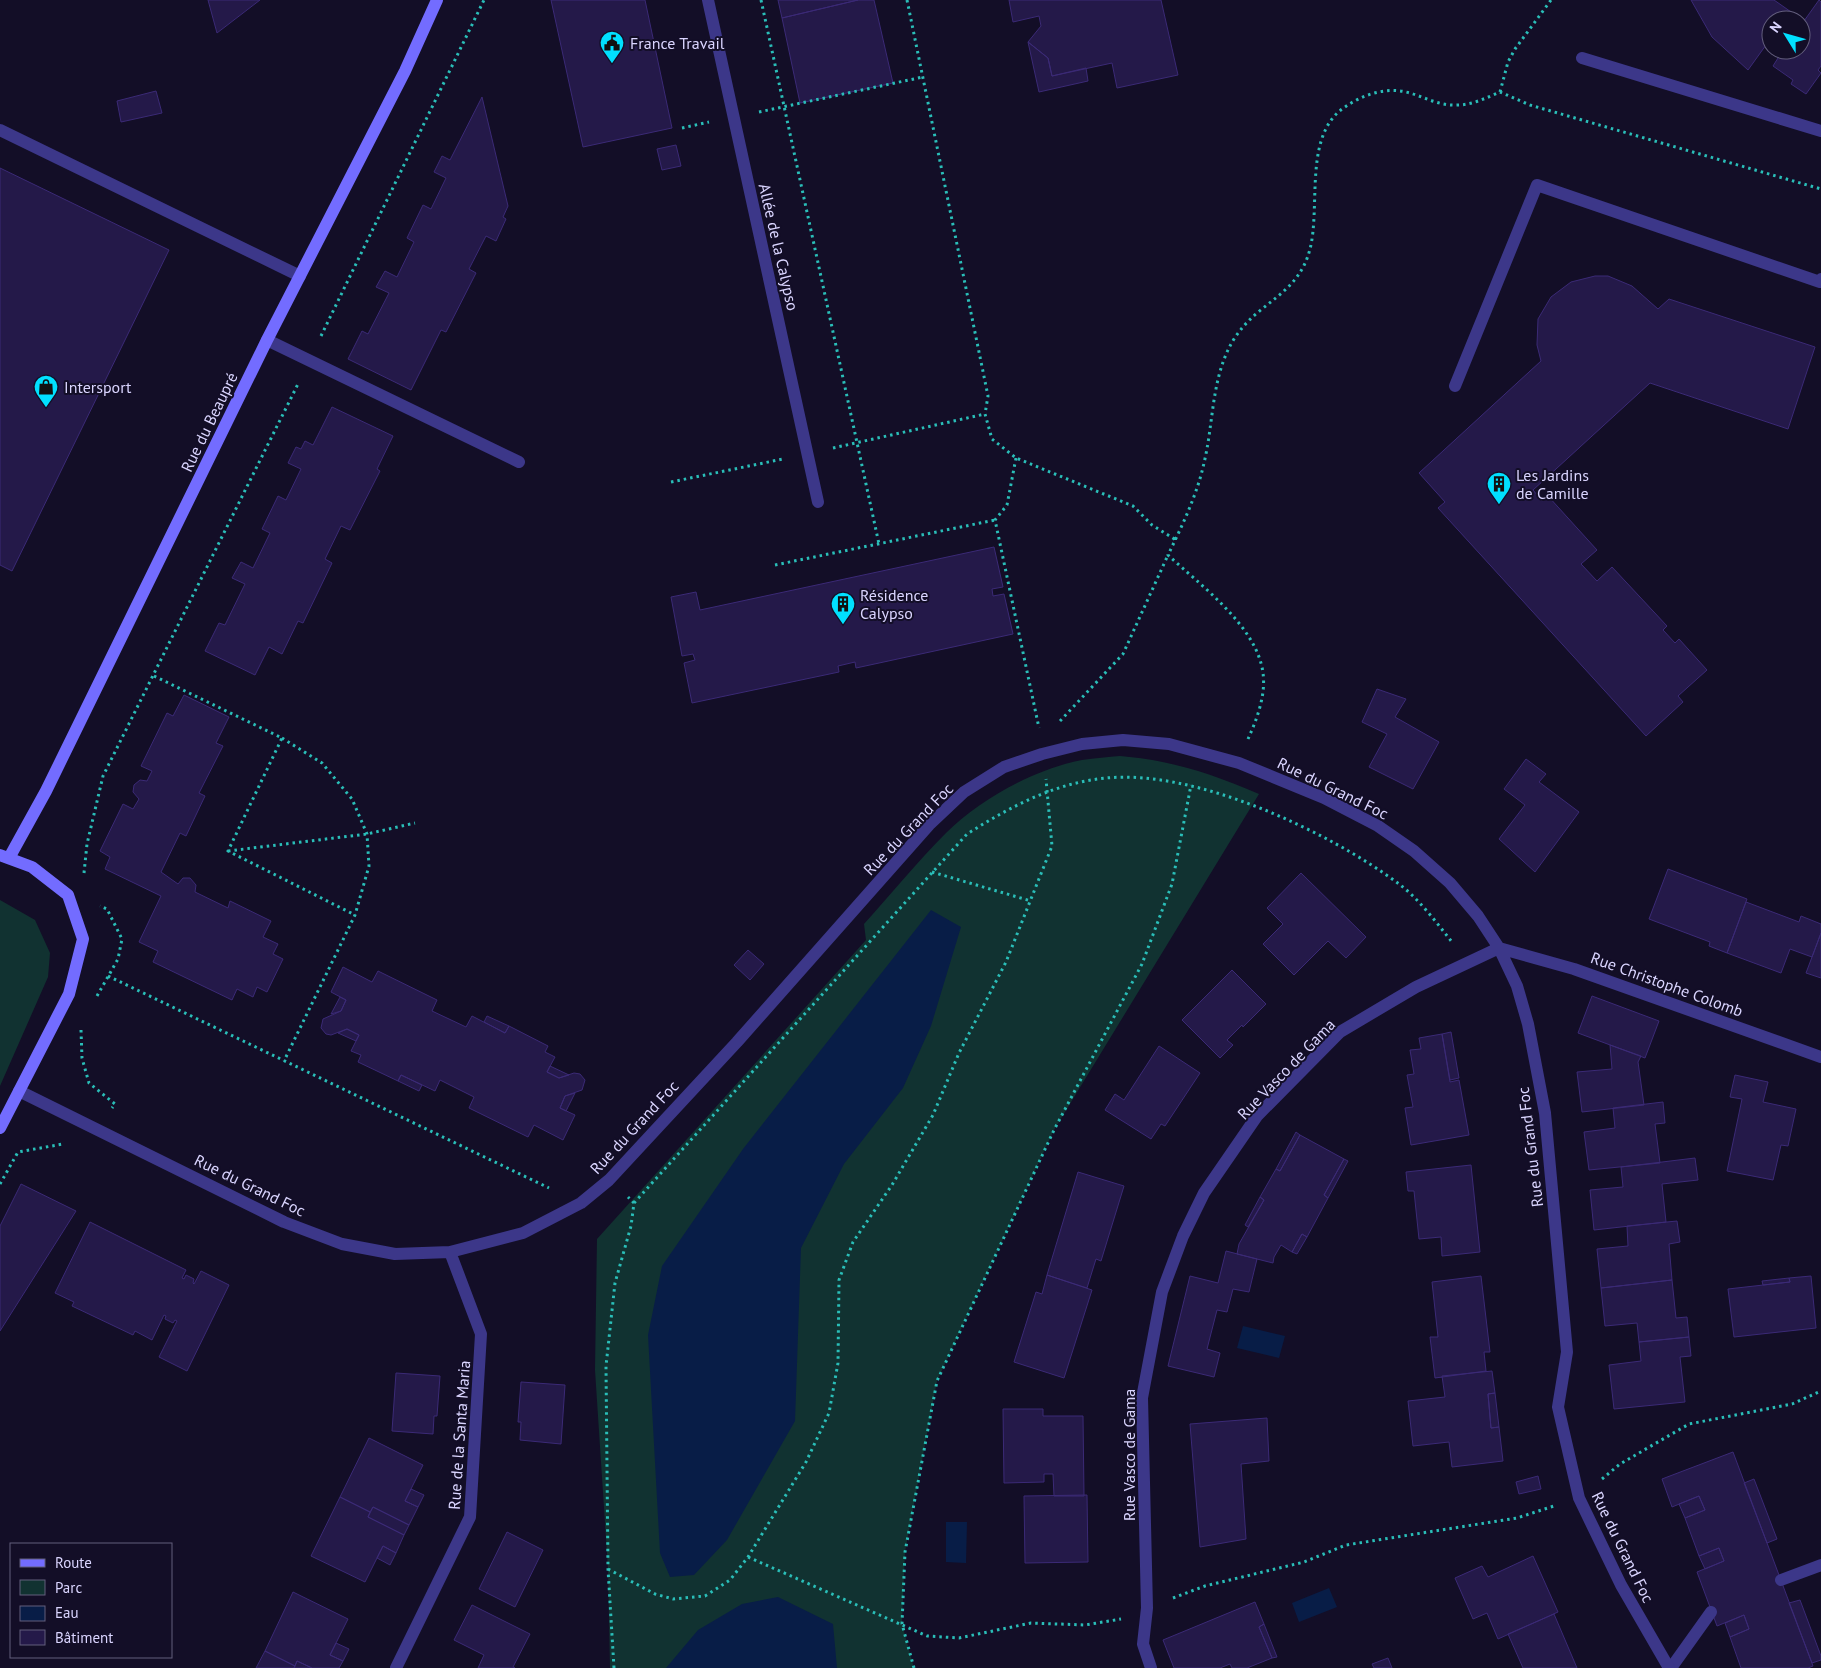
<svg xmlns="http://www.w3.org/2000/svg" width="1821" height="1668" viewBox="0 0 1821 1668" font-family="'PT Sans',sans-serif">
	<style>
		.green { fill: #113231 }
		.water { fill: #081d47 }
		.building { fill: #241949; stroke: #3b2a76 }
		.lines { fill: none; stroke-linecap: round; stroke-linejoin: round }
		.path { stroke: #2abeb8; stroke-width: 3; stroke-dasharray: 2.5 4; stroke-linecap: butt }
		.lane { stroke: #3c3789; stroke-width: 12 }
		.street { stroke: #3c3789; stroke-width: 12 }
		.secondary { stroke: #736cff; stroke-width: 12 }
		.labels { text-anchor: middle; stroke-width: 4; stroke-linejoin: round; paint-order: stroke }
		.poi-label { font-size: 16px; fill: #dad5ff; stroke: #130e27; text-anchor: start }
		.street-label { font-size: 16px; fill: #dad5ff; stroke: #130e27 }
	</style>
	<rect width="100%" height="100%" fill="#130e27"/>
	<path class="green" d="M1120,756c55,5 89,17 139,38l-205,336 -117,251 -32,171 -3,72 12,44h-304l-2,-99 -13,-199 2,-131 269,-299 -2,-16c27,-30 53,-62 82,-91 34,-34 89,-64 136,-73 13,-2 26,-3 38,-4z
		M0,900l35,20 15,33 -2,24 -48,109z"/>
	<path class="water" d="M931,910l30,17 -30,99 -28,62 -59,76 -43,84 -6,173 -68,119 -33,35 -24,2 -10,-24 -12,-218 14,-69 81,-117z
		M1243,1326l42,10 -6,22 -42,-10z
		M946,1522h21l-1,41 -20,-1z
		M1329,1588l8,19 -38,15 -7,-19z
		M778,1597l55,27 4,44h-171l32,-38 44,-26z"/>
	<path class="building" d="M208,0h52l-43,33z
		M551,0h94l27,128 -89,19z
		M778,0h80l-76,18z
		M858,0h16l19,83 -93,20 -18,-85z
		M1009,0h152l17,75 -61,13 -5,-25 -60,13 -4,-18 -20,-16 13,-16 -2,-10 -26,6z
		M1691,0h83l30,21 15,-21 2,2v64l-3,4 3,3 -15,21 -15,-10 2,-4 -20,-14 10,-16h18v-30h-30v18l-23,32 -36,-33z
		M1028,42l20,16 4,18 34,-8 2,13 -49,11z
		M156,91l6,22 -41,9 -4,-21z
		M482,97l26,109 -5,11 3,2 -10,22 -10,-5 -17,33 7,4 -30,59 -5,-2 -30,60 -63,-31 14,-28 6,3 21,-41 -13,-6 9,-16 12,6 17,-35 -7,-4 16,-33 8,4 15,-31 -12,-6 8,-16 8,4z
		M676,145l5,21 -19,4 -5,-21z
		M0,168l169,82 -157,321 -12,-6z
		M1595,276h13l24,10 26,23 11,-10 146,48 -27,82 -138,-46 -117,107 9,11 6,-5 49,54 -16,14 16,17 15,-14 55,59 -4,4 12,13 4,-4 28,31 -29,26 5,6 -37,34 -208,-228 7,-6 -26,-29 122,-112 -4,-16 1,-26 13,-22 20,-15z
		M332,407l61,29 -16,33 3,2 -30,59 -9,-4 -16,33 7,4 -29,60 -5,-2 -16,33 -13,-7 -14,28 -50,-24 14,-28 6,2 20,-41 -13,-6 9,-16 12,6 17,-35 -8,-4 16,-33 8,4 15,-31 -13,-6 8,-16 5,2 4,-8 8,4z
		M994,547l9,40 -11,2 1,7 11,-2 9,40 -157,34 -1,-6 -17,4 1,6 -147,31 -8,-40 11,-3 -2,-6 -11,2 -11,-59 25,-5 4,18z
		M1377,689l29,10 -11,18 44,25 -26,47 -44,-22 18,-33 -25,-12z
		M184,695l45,22 -13,26 7,3 -24,47 6,3 -19,40 -6,-3 -19,39 17,12 5,-6h7l6,7 -1,7 33,16 2,-7 41,20 -8,16 15,7 -5,10 10,5 -16,33 -10,-5 -4,10 -16,-8 -5,11 -79,-38 5,-11 -19,-9 22,-46 -56,-27 5,-12 -10,-6 23,-47 10,5 6,-10 -6,-7 1,-7 6,-5 7,1 5,-10 -11,-5 26,-53 6,3z
		M1526,759l20,15 -7,8 40,30 -44,60 -36,-33 26,-34 -21,-16z
		M1668,869l79,30 -20,54 -18,-7 1,-4 -61,-23z
		M1301,873l65,64 -20,21 -18,-17 -34,34 -31,-31 20,-20 -16,-16z
		M1746,902l53,20 2,-6 20,8v9l-9,24 -22,-8 -9,24 -54,-20z
		M1821,933v45l-15,-5z
		M748,950l16,14 -14,16 -16,-15z
		M343,967l29,15 6,-11 59,29 -5,11 34,16 6,-11 33,17 4,-7 39,20 -3,6 10,5 -8,15 12,6 15,-5 6,1 5,6 -3,10 -17,6 -5,12 15,7 -12,25 -29,-15 -6,12 -59,-29 5,-11 -34,-17 -5,11 -34,-16 -3,6 -40,-19 3,-7 -10,-4 8,-16 -12,-6 -16,6 -5,-1 -5,-6 2,-9 18,-8 5,-11 -15,-8z
		M1232,970l34,34 -23,23 -1,-2 -15,15 6,5 -13,13 -38,-38z
		M1592,996l67,25 -14,37 -67,-25z
		M340,997l6,3 -5,11 -10,3z
		M487,1016l22,10 -4,7 -21,-11z
		M347,1029l12,6 -3,6 -18,-8z
		M1451,1032l8,46 -9,2 -8,-46z
		M1442,1034l8,48 9,-2 10,55 -58,10 -6,-37 8,-1 -6,-32 7,-1 -4,-24 11,-1 -2,-11z
		M1610,1045l31,11 -3,6 6,43 -62,7 -5,-40 35,-3z
		M1159,1046l41,27 -35,53 -4,-2 -10,15 -46,-29 10,-16 9,6z
		M550,1066l19,9 -10,3 -12,-6z
		M401,1075l21,10 -3,6 -21,-10z
		M1735,1075l33,7 -5,20 33,7 -8,37 -7,-1 -8,35 -46,-9 15,-72 -12,-2z
		M575,1093l-9,18 -6,-3 5,-12z
		M1663,1102l2,21 -10,1 5,39 -71,7 -5,-38 31,-4 -2,-20z
		M1296,1132l4,3 -20,36 -4,-2z
		M1300,1135l44,24 -20,36 4,3 -21,39 -5,-3 -10,18 -11,-7 -7,12 -1,6 -36,-9 2,-10 25,-44 -4,-3 16,-28 4,2z
		M1695,1158l3,22 -36,4 4,38 -72,8 -4,-40 33,-3 -2,-20z
		M1344,1159l4,2 -20,37 -4,-3z
		M1471,1165l9,87 -38,4 -1,-19 -22,2 -5,-48h-6l-2,-19z
		M1078,1172l46,14 -23,75 -5,-2 -9,29 -40,-13z
		M21,1184l55,27 -76,120v-105z
		M1260,1197l4,3 -16,27 -3,-2z
		M1677,1221l3,21 -11,2 3,36 -71,8 -4,-39 31,-3 -1,-20z
		M90,1222l96,48 -4,8 2,1 2,-4 8,4 -1,4 1,1 7,-13 28,14 -42,86 -28,-14 18,-36 -2,-1 -2,3 -8,-4 1,-3 -2,-1 -12,25 -17,-9 -2,4 -61,-29 2,-4 -19,-9z
		M1302,1234l5,3 -10,17 -5,-2z
		M1226,1251l31,8 -8,33 -16,-3 -6,23 -10,-2 -10,39 13,4 -6,24 -46,-11 22,-90 28,7z
		M1047,1275l45,15 -28,88 -50,-16 22,-70 6,2z
		M1481,1276l9,76h-6l2,19 -51,7 -5,-41h8l-6,-55z
		M1811,1276l5,52 -82,9 -6,-48 62,-7 -1,-4z
		M1789,1278l1,4 -27,3 -1,-4z
		M1672,1280l4,38 11,-1 2,20 -50,5 -2,-19 -32,3 -4,-38z
		M1689,1337l2,19 -11,1 5,45 -71,7 -5,-44 32,-4 -2,-19z
		M1492,1371l3,22 -7,1 3,34 8,-1 4,34 -51,6 -3,-25 -36,4 -5,-45 37,-4 -3,-21z
		M396,1373l44,3 -3,40h-3l-1,18 -41,-3z
		M521,1382l44,3 -4,59 -41,-4 1,-18h-3z
		M1495,1393l4,34 -8,1 -3,-34z
		M1003,1409h40v7h40l1,80h-30l-1,-22h-9v8l-40,1z
		M1267,1418l2,43 -28,3 5,75 -46,8 -10,-123z
		M369,1438l54,27 -18,36 13,6 -9,18 -36,-18 -3,5 -30,-15z
		M1733,1452l80,214 -5,2h-67l-11,-31 19,-8 -5,-14 -27,11 -20,-54 27,-11 -5,-13 -20,8 -14,-38 20,-8 -6,-14 -27,11 -10,-28z
		M1538,1476l3,13 -22,5 -3,-12z
		M1754,1479l23,60 -10,4 -23,-60z
		M411,1489l13,6 -6,12 -13,-6z
		M1087,1495l1,67 -63,1 -1,-67z
		M1699,1496l6,14 -20,8 -6,-14z
		M340,1497l30,15 -2,5 36,18 -8,18 -13,-7 -18,36 -54,-26z
		M373,1507l36,18 -5,10 -36,-18z
		M507,1532l36,18 -28,57 -36,-18z
		M383,1546l13,7 -6,12 -13,-7z
		M1719,1548l5,13 -19,8 -6,-13z
		M1533,1556l25,56 -60,27 -11,-26 -14,6 -18,-41 27,-12 6,11z
		M293,1592l55,27 -18,36 13,6 -4,7h-27l-15,-7 -2,5 -30,-15z
		M1800,1600l21,56v4l-9,3 -23,-60z
		M1255,1602l9,22 -5,3 13,31 -25,10h-15l-2,-4 -10,4h-46l-11,-28z
		M472,1605l58,29 -17,33 2,1h-37l6,-13 -30,-15z
		M1554,1614l23,54h-54l-15,-34z
		M1744,1615l5,14 -19,8 -5,-14z
		M1264,1624l13,33 -5,1 -13,-31z
		M336,1643l13,6 -6,12 -13,-6z
		M265,1651l30,15 -1,2h-38z
		M1388,1658l4,10h-18l-2,-4z
		M297,1661l15,7h-18z"/>
	<g class="lines">
		<path class="path" d="M761,0l118,544
			M907,0l81,396 -3,18 7,25 24,19 117,48 19,19 24,15
			M1500,92l8,-30 7,-13 36,-49
			M759,112l164,-35
			M682,128l27,-6
			M321,336l163,-336
			M833,448l152,-34
			M1016,458l-9,47 -12,15 44,208
			M671,482l112,-23
			M775,565l220,-45
			M154,676l128,62 -54,113 127,64
			M1060,721l63,-67 45,-99
			M282,738l40,25 30,36 15,35 2,32 -14,49 -71,146
			M1248,739c9,-20 18,-44 15,-66 -6,-47 -63,-88 -95,-118 14,-29 29,-60 36,-92 10,-41 7,-87 30,-124 24,-38 64,-43 76,-90 11,-43 -7,-115 35,-142 17,-12 40,-20 61,-15 17,4 32,14 51,13 15,0 29,-7 43,-13l30,13 291,84
			M228,851l139,-17 48,-11
			M932,872l99,29
			M84,873l3,-29 16,-68 195,-392
			M108,976l441,212
			M97,996l21,-37 4,-20 -15,-30 -7,-3
			M81,1030l1,28 7,25 26,21 -3,4
			M0,1184l18,-32 45,-8
			M634,1203l333,-369c43,-27 87,-51 139,-56 89,-9 222,53 293,106 20,15 37,38 53,58
			M1602,1479l18,-15 69,-40 103,-20 29,-13
			M748,1557l179,79 32,2 72,-15 54,2 36,-6
			M608,1569l47,25 18,5 32,-3 25,-16 18,-23 58,-95 23,-49 9,-50 1,-83 14,-38 39,-57 41,-70 26,-62 47,-91 46,-116 -6,-67
			M1173,1598l32,-12 99,-24 42,-17 171,-27 37,-12
			M614,1668l-6,-99 -2,-203 9,-83 16,-57 3,-23 -6,-6
			M914,1668l-12,-44 3,-72 32,-171 117,-251 88,-166 30,-80 19,-99"/>
		<path class="lane" d="M708,0l110,502
			M1582,58l239,73
			M0,130l300,146
			M267,340l252,122
			M1455,386l82,-201 283,97 1,-3
			M1781,1580l40,-15
			M1671,1668l40,-56"/>
		<path class="street" d="M1499,948l75,21 247,88
			M19,1091l265,131 58,22 53,10 55,-2 73,-19 58,-30 28,-23 128,-138 192,-217 35,-33 40,-25 38,-13 40,-10 41,-4 46,4 70,19 85,35 54,28 36,25 36,32 28,33 21,32 18,38 11,38 17,89 22,239 -9,55 21,91 42,87 48,83
			M396,1668l74,-151 11,-183 -31,-82
			M1151,1668l-8,-24 4,-36 -5,-210 20,-106 21,-56 21,-43 53,-77 83,-84 76,-45 83,-39"/>
		<path class="secondary" d="M0,855l32,12 36,28 15,44 -14,55 -69,134
			M9,858l37,-67 221,-451 138,-269 32,-71"/>
	</g>
	<defs>
		<symbol id="civic-pin" viewBox="-11 -11 22 30"><path d="M0 17L-7.5 6A9.5 9.5 0 1 1 7.5 6Z" fill="#01e0ff" stroke="#130e27"/><path d="M-.6-6.5H3V-4.5H.6V-3L4-1V1h2V6H-6V1h2V-1L-.6-3ZM-1.2 2.5V6h2.4V2.5Z" fill="#111"/></symbol>
		<symbol id="shop-pin" viewBox="-11 -11 22 30"><path d="M0 17L-7.5 6A9.5 9.5 0 1 1 7.5 6Z" fill="#01e0ff" stroke="#130e27"/><path d="M-5-2.5h2.3a2.7 3.5 0 0 1 5.4 0H5L5.5 6h-11ZM-1.5-2.5h3a1.5 2.3 0 0 0-3 0Z" fill="#111"/></symbol>
		<symbol id="building-pin" viewBox="-11 -11 22 30"><path d="M0 17L-7.5 6A9.5 9.5 0 1 1 7.5 6Z" fill="#01e0ff" stroke="#130e27"/><path d="M-4-6H4V6H1V3H-1V6H-4ZM-2.5-4.3h1.7v1.8h-1.7ZM.8-4.3h1.7v1.8H.8ZM-2.5-1h1.7V.8h-1.7ZM.8-1h1.7V.8H.8Z" fill="#111"/></symbol>
	</defs>
	<g fill-rule="evenodd">
		<use href="#civic-pin" x="598" y="29" width="28" height="38"/>
		<use href="#shop-pin" x="32" y="373" width="28" height="38"/>
		<use href="#building-pin" x="1485" y="470" width="28" height="38"/>
		<use href="#building-pin" x="829" y="590" width="28" height="38"/>
	</g>
	<g class="labels">
		<g class="poi-label">
			<text x="630" y="49">France Travail</text>
			<text x="64" y="393">Intersport</text>
			<text x="1516" y="481">Les Jardins<tspan x="1516" dy="18">de Camille</tspan></text>
			<text x="860" y="601">Résidence<tspan x="860" dy="18">Calypso</tspan></text>
		</g>
		<g class="street-label">
			<text transform="translate(779 247) rotate(77)" y="6">Allée de la Calypso</text>
			<text transform="translate(209 422) rotate(-64)" y="6">Rue du Beaupré</text>
			<text transform="translate(1333 788) rotate(26)" y="6">Rue du Grand Foc</text>
			<text transform="translate(908 829) rotate(-46)" y="6">Rue du Grand Foc</text>
			<text transform="translate(1667 984) rotate(20)" y="6">Rue Christophe Colomb</text>
			<text transform="translate(1286 1069) rotate(-46)" y="6">Rue Vasco de Gama</text>
			<text transform="translate(634 1127) rotate(-47)" y="6">Rue du Grand Foc</text>
			<text transform="translate(1530 1147) rotate(-97)" y="6">Rue du Grand Foc</text>
			<text transform="translate(250 1185) rotate(26)" y="6">Rue du Grand Foc</text>
			<text transform="translate(459 1435) rotate(-86)" y="6">Rue de la Santa Maria</text>
			<text transform="translate(1129 1455) rotate(-90)" y="6">Rue Vasco de Gama</text>
			<text transform="translate(1623 1547) rotate(64)" y="6">Rue du Grand Foc</text>
		</g>
	</g>
	<rect x="10" y="1543" width="162" height="115" fill="#130e27" stroke="#635e7d"/>
	<rect x="20" y="1559" width="25" height="8" fill="#736cff" stroke="#635e7d"/>
	<text x="55" y="1568" font-size="15" fill="#dad5ff">Route</text>
	<rect x="20" y="1580" width="25" height="15" fill="#113231" stroke="#635e7d"/>
	<text x="55" y="1593" font-size="15" fill="#dad5ff">Parc</text>
	<rect x="20" y="1606" width="25" height="15" fill="#081d47" stroke="#635e7d"/>
	<text x="55" y="1618" font-size="15" fill="#dad5ff">Eau</text>
	<rect x="20" y="1630" width="25" height="15" fill="#241949" stroke="#635e7d"/>
	<text x="55" y="1643" font-size="15" fill="#dad5ff">Bâtiment</text>
	<g transform="translate(1786 35) rotate(307)"><circle r="24" fill="#130e27" stroke="#635e7d"/>
	<path d="M0-4L9 19L0 12L-9 19Z" fill="#01e0ff"/>
	<text y="-8" font-size="14" font-weight="bold" text-anchor="middle" fill="#dad5ff">N</text>
	</g>
</svg>
